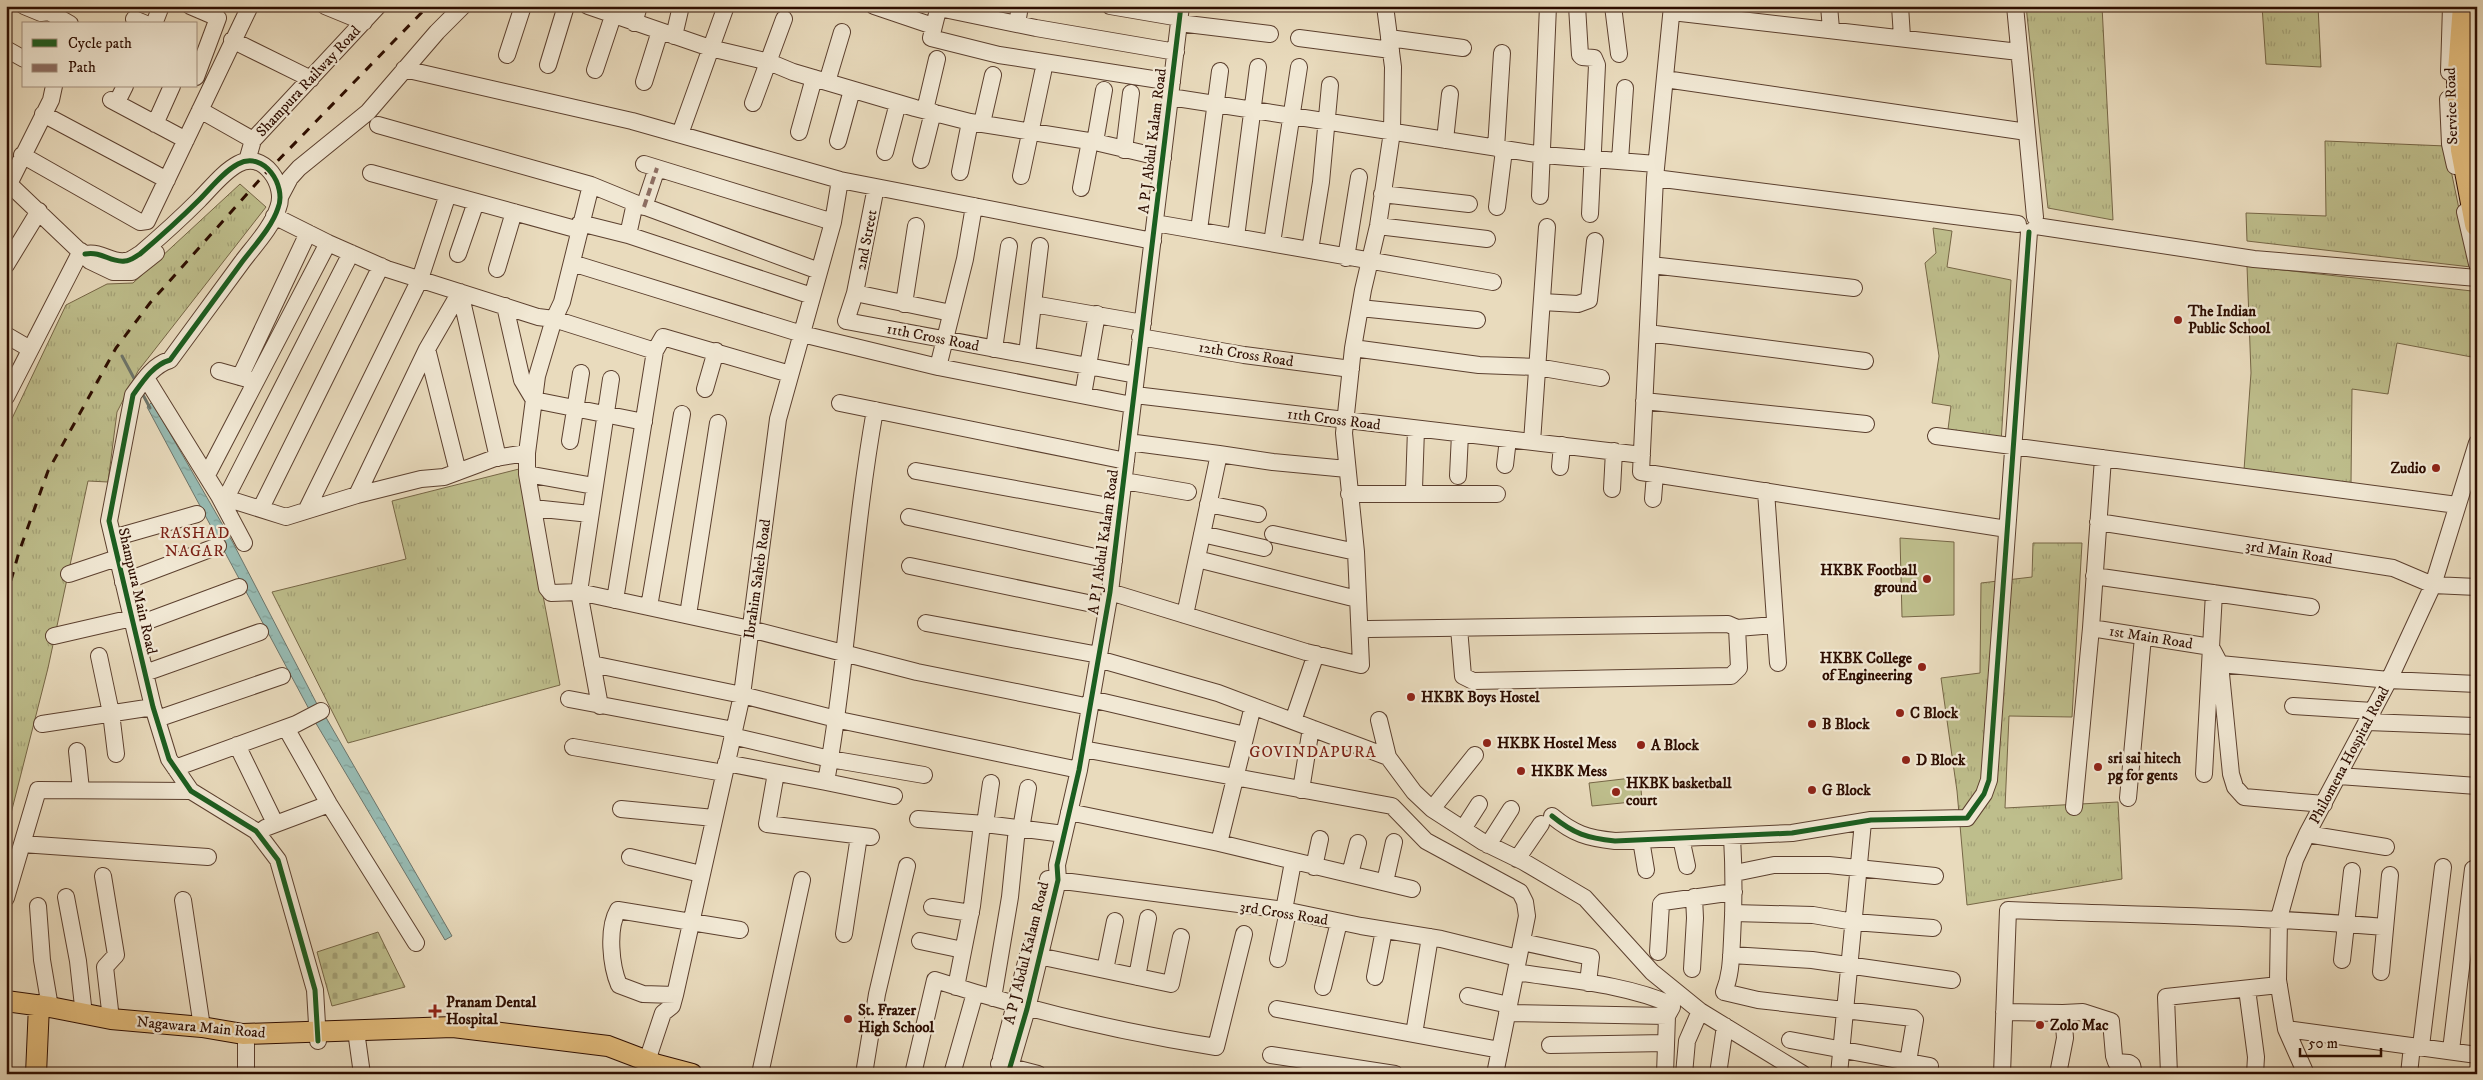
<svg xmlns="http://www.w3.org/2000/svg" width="2483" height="1080" viewBox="0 0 2483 1080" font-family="'IM FELL DW Pica',serif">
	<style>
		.grass { fill: url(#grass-tufts); stroke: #766646 }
		.cemetery { fill: url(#cemetery-stones); stroke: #766646 }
		.pitch { fill: #bebe8c; stroke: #766646 }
		.water { fill: url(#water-ripples); stroke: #6d756b }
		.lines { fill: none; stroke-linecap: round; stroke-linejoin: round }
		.stream { stroke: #6d756b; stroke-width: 3 }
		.minor-casing { stroke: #5c402f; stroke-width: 18 }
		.major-casing { stroke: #2d0d00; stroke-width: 22 }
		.highway-casing { stroke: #2d0d00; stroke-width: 26 }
		.minor { stroke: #f1e8d4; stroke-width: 16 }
		.major { stroke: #e4be7e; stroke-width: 20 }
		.highway { stroke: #e4be7e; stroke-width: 24 }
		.rail { stroke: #2d0d00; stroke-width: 3; stroke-dasharray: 9 9; stroke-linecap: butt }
		.quiet { stroke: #8d6e63; stroke-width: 4; stroke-dasharray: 8 4; stroke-linecap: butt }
		.cycleway-casing { stroke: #f1e8d4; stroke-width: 8 }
		.cycleway { stroke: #1b5e20; stroke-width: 5 }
		.poi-dot { fill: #8f2418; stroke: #f1e8d4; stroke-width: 2 }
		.labels { text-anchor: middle; stroke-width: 4.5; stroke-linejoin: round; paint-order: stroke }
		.street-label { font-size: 15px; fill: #2d0d00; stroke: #f1e8d4 }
		.poi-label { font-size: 15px; font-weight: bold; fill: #2d0d00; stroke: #f1e8d4; text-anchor: start }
		.neighbourhood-label { font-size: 16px; letter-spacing: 1px; fill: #7a1f14; stroke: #f1e8d4 }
	</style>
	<defs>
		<pattern id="grass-tufts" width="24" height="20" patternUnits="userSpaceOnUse" patternTransform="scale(1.25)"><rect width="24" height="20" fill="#bebe8c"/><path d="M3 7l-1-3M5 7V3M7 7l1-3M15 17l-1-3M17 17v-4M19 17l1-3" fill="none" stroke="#a4a277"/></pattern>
		<pattern id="cemetery-stones" width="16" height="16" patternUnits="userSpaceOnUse" patternTransform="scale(1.25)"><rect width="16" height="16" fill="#bebe8c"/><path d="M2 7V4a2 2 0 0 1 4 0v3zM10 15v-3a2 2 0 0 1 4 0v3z" fill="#a4a277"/></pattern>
		<pattern id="water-ripples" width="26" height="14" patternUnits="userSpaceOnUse" patternTransform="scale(1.25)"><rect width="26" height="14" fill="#97bbb3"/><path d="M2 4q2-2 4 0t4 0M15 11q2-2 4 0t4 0" fill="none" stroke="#82a098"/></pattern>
	</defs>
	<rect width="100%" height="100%" fill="#e9dbbd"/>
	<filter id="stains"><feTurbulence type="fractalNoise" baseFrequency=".004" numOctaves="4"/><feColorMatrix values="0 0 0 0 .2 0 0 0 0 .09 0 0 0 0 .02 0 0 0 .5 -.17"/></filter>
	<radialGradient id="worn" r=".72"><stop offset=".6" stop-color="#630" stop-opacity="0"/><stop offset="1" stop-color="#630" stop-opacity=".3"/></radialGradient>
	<path class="grass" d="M2026,6h76l11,214 -65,-12z
		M2262,6h56l3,61 -55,-3z
		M2325,141l121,5 25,121 -224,-26 -1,-28 80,3z
		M240,184l26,23 -128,164 -21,41 -9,70 -20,-1 -40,187 -42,165v-402l60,-126 41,-21 26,-1z
		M1933,228l19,3 -5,36 64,13 -10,163 -54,-6 4,-31 -19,-3 7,-47 -14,-93 11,-10z
		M2247,266l225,25 5,24v43l-80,-15 -9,51 -36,-5 -1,95 -107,-14 7,-97z
		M519,469l41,216 -212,58 -76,-151 134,-33 -14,-58z
		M2033,543h49l-10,174 -63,-1 -4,92 113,-6 4,77 -155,26 -10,-114 -16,-113 39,-5 1,-90 51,-6z"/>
	<path class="cemetery" d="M378,932l27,55 -73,19 -15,-54z"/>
	<path class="pitch" d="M1900,538l54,4v73l-52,2z
		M1640,777l2,24 -50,5 -3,-23z"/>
	<path class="water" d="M152,402l80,139 86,165 -8,5 -163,-304z
		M324,714l128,222 -7,4 -131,-220z"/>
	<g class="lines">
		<path class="stream" d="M122,356l14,26
			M141,391l9,17"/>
		<defs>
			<path id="minor" d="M24,6l17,7 8,-1 21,12
				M190,6l28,12 -22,59
				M325,6l39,16
				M588,6l122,42 59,14 24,10 122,36 55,14 125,20 68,16
				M874,6l59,20
				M939,6l-8,32 68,17 173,27
				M1110,6l70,12
				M1577,6l3,49 2,2 12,1 3,7 -7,149
				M1613,6l6,48
				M1672,6l-17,172 -14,294 366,57
				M1829,6l2,23
				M1900,6l2,31
				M2015,6l20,211
				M939,8l97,20 140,24
				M1672,12l347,40
				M134,19l12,5
				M634,23l5,-17
				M1179,23l91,11
				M154,24l7,-18
				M1017,24l3,-18
				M674,36l7,-30
				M1299,38l92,12
				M1389,38l74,10
				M232,40l79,39
				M6,49l18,10
				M507,55l16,-49
				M548,65l18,-59
				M404,69l228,52 208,59 313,61
				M595,70l18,-54
				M2449,72l2,-66
				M1665,79l362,53
				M644,82l16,-51
				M827,82l15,-50
				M1170,97l373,58 113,9
				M119,98l6,-12
				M2448,99l2,45 5,22
				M111,100l75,40
				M753,103l31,-84
				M200,110l53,30
				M925,110l12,-51
				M43,114l124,66
				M982,123l11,-48
				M155,124l17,-38
				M799,132l15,-54
				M680,134l46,-128
				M1445,140l5,-46
				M838,141l14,-51
				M1095,142l9,-52
				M1496,148l6,-95
				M1124,150l7,-57
				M885,152l13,-49
				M22,155l118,67 7,-1 103,-215
				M921,160l12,-48
				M1620,160l5,-72
				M247,161l6,-21 125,-134
				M644,164l189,58
				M960,172l10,-50
				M371,173l208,57
				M1021,176l22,-104
				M1655,178l363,46
				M6,181l84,80 23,11h19l24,-19
				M9,184l42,-84 3,-14
				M591,185l44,18
				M876,187l-21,106 -9,28 290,54
				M1081,188l9,-47
				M1382,194l87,10
				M281,195l9,-17 9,-10 69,-56 69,-80 26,-26
				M1540,196l8,-190
				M644,207l13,-39
				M1497,207l7,-57
				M2465,212l12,52
				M274,216l54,27 59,26 151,48 16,2 8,-17 29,-117 -213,-60
				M580,223l48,12 184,61
				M1155,223l338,59
				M1378,226l109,13
				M2036,226l218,33 223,19
				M1199,230l21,-159
				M628,235l7,-32 184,68
				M1236,237l22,-170
				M1272,243l27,-176
				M1310,250l11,-68 9,-97
				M85,254c18,-3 25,9 40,7 5,0 11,-5 15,-7 20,-17 40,-35 59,-54 12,-12 24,-28 39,-36 26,-14 49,22 40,44 -6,19 -24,38 -36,54 -24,33 -48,65 -72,98 -17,5 -27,21 -37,35l-24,126 44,186 16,52 22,32 65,40 22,29 37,130 3,51
				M458,254l18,-52
				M1346,258l13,-81
				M572,263l230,71 136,33 194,38
				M6,265l33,-54
				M1651,265l203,23
				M497,269l17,-57
				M460,292l38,166
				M855,293l96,20
				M1542,302l36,2 11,-4 6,-59
				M904,304l12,-78
				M1033,304l110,19
				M505,306l17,74 12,20 110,22
				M1360,308l117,12
				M1648,333l217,28
				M6,335l24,14
				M1140,337l104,18 107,14
				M1353,348l126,17 58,2 64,11
				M427,349l31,123
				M994,349l15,-103
				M1027,354l13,-108
				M938,367l27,-108 9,-53
				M219,371l32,9
				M240,377l68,-144
				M146,378l73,118 67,21 71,-22 64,-16 23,-2 51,-19 32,-5 10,-77 17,-57 101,32
				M705,389l11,-38
				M1083,395l14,-81
				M1135,395l507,60
				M6,397l75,-146
				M1644,401l222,23
				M840,403l286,58
				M1936,436l521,69
				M570,441l11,-68
				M1128,442l91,12
				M1532,442l15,-215
				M527,453v21l20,114 4,5 28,-1 32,-213
				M1505,465l3,-26
				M1560,467l2,-22
				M916,471l204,37
				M527,474l67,12
				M207,475l121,-232
				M1458,476l2,-42
				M1124,481l64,11
				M1414,489l2,-60
				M1612,489l2,-38
				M1766,491l12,172
				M1349,494h148
				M357,495l70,-146 33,-57
				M219,496l25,47
				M226,498l125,-245
				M1653,499l2,-25
				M1208,504l50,10
				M261,508l120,-242
				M533,508l57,6
				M307,509l113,-230 28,-85
				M909,517l205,44
				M2098,522l295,46 40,17 44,2
				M1202,534l62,14
				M1273,534l83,18
				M113,538l84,-24
				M1197,559l160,40
				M910,566l197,41
				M69,574l48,-16
				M2094,576l217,31
				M123,582l95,-36
				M1110,592l196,60 55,13 -5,-113 -12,-119 9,-85 10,-58 15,-64 14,-94 1,-65 -8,-61
				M615,600l40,-249 8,-14 127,37
				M649,607l33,-193
				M688,615l30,-192
				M1185,615l34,-161 54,8 74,7
				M926,623l173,32
				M134,626l105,-39
				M1737,628l38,-3
				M2091,628l120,19
				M1360,630l9,-1 359,-5 9,4 2,40 -8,8 -258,5 -10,-5 -4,-48
				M54,636l78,-18
				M2211,647l9,17 11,110 4,13 9,10 80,7
				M99,656l12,57 5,41
				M1098,659l120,34 170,64
				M592,664l150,31 102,26 235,49
				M2220,664l169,16 88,4
				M145,673l115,-41
				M569,699l165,31
				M1091,699l154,36
				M600,706l-21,-114 171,37 167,43 173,35
				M2293,706l80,5
				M157,719l125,-43
				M1379,720l9,37 26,35 18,17 51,33 41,20 61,36 67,74 48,39 103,63
				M1293,721l23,-67
				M2367,722l107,4
				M42,724l111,-17
				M286,728l43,76 87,139
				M732,736l98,23 94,16
				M237,745l38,78
				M573,747l151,26
				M1083,749l309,57 34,35 94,51 5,10 2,14 -32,158
				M77,751l4,39
				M726,763l100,19c22,-123 27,-249 49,-372
				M175,768l121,-44 25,-13
				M776,773l-9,51 104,13
				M2204,774l10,-181
				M2339,776l138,10
				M826,782l68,14
				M1301,790l10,-62
				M2128,798l15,-161
				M2074,807l17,-179 12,-170
				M621,809l93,9
				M1432,809l43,-54
				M1069,812l150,31 193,46
				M1552,816c22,18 35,22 63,25l177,-8 79,-13 96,-2 17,-24 5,-14 40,-548
				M918,819l67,5 79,10
				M985,824l6,-41
				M265,828l64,-24
				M1021,829l7,-41
				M1463,829l16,-25
				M2307,834l79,13
				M1732,836c2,35 2,69 0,104 -1,18 -1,35 -8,52l34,8 155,18 2,2 -9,54
				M1681,838l6,28
				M1641,840l5,30
				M1219,843l34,-137
				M22,844l186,13
				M1488,845l23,-36
				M630,857l71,17
				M1517,859l24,-35
				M1314,867l6,-28
				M1735,873l39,-8h55l106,11
				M1350,874l8,-31
				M103,876l13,79 -11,12 6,52
				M1048,879l236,31 77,16 80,13 77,19
				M1385,882l9,-40
				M66,897l12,64 6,54
				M6,898l32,-108 153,1
				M183,900l19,127
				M38,906l4,54 8,47
				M932,907l39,6
				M1284,910l9,-48
				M1733,913l80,2 41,7 79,6
				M844,934l15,-98
				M920,941l43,9
				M1522,942l69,15 -3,26
				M1658,952l3,-48 2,-2 71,-10
				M1029,954l142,30 10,-47
				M1731,955l81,5 140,20
				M1278,959l10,-48
				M2342,960l10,-89
				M1692,969l3,-51 -1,-21
				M1105,970l10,-49
				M1516,972c50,8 110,12 156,33
				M2381,972l9,-97
				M1137,977l11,-59
				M1375,977l9,-47
				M956,987l16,-81 10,-82
				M1323,987l16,-65
				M2247,989l9,68 -1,17
				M675,995l-32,-1 -24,-9c-8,-19 -12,-56 -1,-75l122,20
				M1468,996l41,9
				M993,998l17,-101 7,-69
				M1277,1009l223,41
				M2004,1012l59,1 2,25 -7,36
				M1507,1013l160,3
				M2063,1013l20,-1 28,9 3,35 2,6 13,1 3,2 2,9
				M2286,1029l191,26
				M356,1031l6,43
				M1414,1034l16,-97
				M1790,1040l140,26
				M246,1044v30
				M1550,1045l116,-2
				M2421,1046l22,-179
				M2451,1050l22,-181
				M1271,1055l124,19
				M1001,1058l29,-111
				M647,1061l16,-48 9,-7 3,-11 67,-300 36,-276 55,-197 7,-42
				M999,1064l39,10
				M760,1074l42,-194
				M864,1074l13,-80 30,-128
				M913,1074l22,-94c92,30 185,52 281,67l28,-113
				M952,1074l23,-81
				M1008,1074l19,-65 31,-129 -1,-15 22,-95 31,-178 71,-586
				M1665,1074l2,-58 5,-9
				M1684,1074l3,-33 13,-30
				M1718,1074l7,-48
				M1839,1074l24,-252
				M2002,1074l6,-164c126,5 252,6 377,17
				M2169,1074l-3,-77 113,-12
				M2306,1074l-20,-45 -8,-49 1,-62 16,-58 12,-26 82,-154 44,-95 44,-142
				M2409,1074l3,-28"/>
			<path id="major" d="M6,1001l44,6 61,12 91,8 41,7 210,-7 155,19 50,19 34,9
				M36,1074l3,-69"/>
			<path id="highway" d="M2465,6l-6,78 4,66 14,74"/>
		</defs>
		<use href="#minor" class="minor-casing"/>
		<use href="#major" class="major-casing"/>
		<use href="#highway" class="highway-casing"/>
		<use href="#minor" class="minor"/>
		<use href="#major" class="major"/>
		<use href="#highway" class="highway"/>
		<path class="rail" d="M6,598l13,-46 29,-81 68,-123 34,-45 113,-127 165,-170"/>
		<path class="quiet" d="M644,207l13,-39"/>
		<defs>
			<path id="cycleway" d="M85,254c18,-3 25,9 40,7 5,0 11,-5 15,-7 20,-17 40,-35 59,-54 12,-12 24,-28 39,-36 26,-14 49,22 40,44 -6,19 -24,38 -36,54 -24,33 -48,65 -72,98 -17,5 -27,21 -37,35l-24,126 44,186 16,52 22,32 65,40 22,29 37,130 3,51
				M1552,816c22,18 35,22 63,25l177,-8 79,-13 96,-2 17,-24 5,-14 40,-548
				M1008,1074l19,-65 31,-129 -1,-15 22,-95 31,-178 71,-586"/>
		</defs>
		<use href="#cycleway" class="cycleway-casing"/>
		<use href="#cycleway" class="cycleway"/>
	</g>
	<g class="poi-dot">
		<circle cx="2178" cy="320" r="5"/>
		<circle cx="2436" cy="468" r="5"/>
		<circle cx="1927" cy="579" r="5"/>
		<circle cx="1922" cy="667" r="5"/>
		<circle cx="1411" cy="697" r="5"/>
		<circle cx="1900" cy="713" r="5"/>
		<circle cx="1812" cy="724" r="5"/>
		<circle cx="1487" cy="743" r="5"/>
		<circle cx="1641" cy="745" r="5"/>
		<circle cx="1906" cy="760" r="5"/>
		<circle cx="2098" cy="767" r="5"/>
		<circle cx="1521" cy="771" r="5"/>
		<circle cx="1812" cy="790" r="5"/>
		<circle cx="1616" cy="792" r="5"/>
		<path d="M432.5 1003.5h5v5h5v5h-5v5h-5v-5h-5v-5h5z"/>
		<circle cx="848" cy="1019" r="5"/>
		<circle cx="2040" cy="1025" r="5"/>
	</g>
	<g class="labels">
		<g class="street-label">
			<text transform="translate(308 81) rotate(-47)" y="5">Shampura Railway Road</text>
			<text transform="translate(2451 106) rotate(-92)" y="5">Service Road</text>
			<text transform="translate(1152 141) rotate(-83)" y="5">A P J Abdul Kalam Road</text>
			<text transform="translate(866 240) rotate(-79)" y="5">2nd Street</text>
			<text transform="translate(933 337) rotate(11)" y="5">11th Cross Road</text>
			<text transform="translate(1246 354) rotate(9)" y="5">12th Cross Road</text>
			<text transform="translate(1334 419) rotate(7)" y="5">11th Cross Road</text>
			<text transform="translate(1103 542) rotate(-82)" y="5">A P J Abdul Kalam Road</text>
			<text transform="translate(2289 552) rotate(9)" y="5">3rd Main Road</text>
			<text transform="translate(757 579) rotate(-82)" y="5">Ibrahim Saheb Road</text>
			<text transform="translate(138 591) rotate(77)" y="5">Shampura Main Road</text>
			<text transform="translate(2151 637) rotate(9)" y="5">1st Main Road</text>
			<text transform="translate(2349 755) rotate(-62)" y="5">Philomena Hospital Road</text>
			<text transform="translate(1284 913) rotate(9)" y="5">3rd Cross Road</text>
			<text transform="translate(1026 953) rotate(-76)" y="5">A P J Abdul Kalam Road</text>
			<text transform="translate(201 1027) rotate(5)" y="5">Nagawara Main Road</text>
		</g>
		<g class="poi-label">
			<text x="2188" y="316">The Indian<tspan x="2188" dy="17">Public School</tspan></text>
			<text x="2426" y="473" text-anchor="end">Zudio</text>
			<text x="1917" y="575" text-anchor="end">HKBK Football<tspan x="1917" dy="17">ground</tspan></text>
			<text x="1912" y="663" text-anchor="end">HKBK College<tspan x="1912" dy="17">of Engineering</tspan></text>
			<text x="1421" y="702">HKBK Boys Hostel</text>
			<text x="1910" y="718">C Block</text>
			<text x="1822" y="729">B Block</text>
			<text x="1497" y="748">HKBK Hostel Mess</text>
			<text x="1651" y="750">A Block</text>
			<text x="2108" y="763">sri sai hitech<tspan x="2108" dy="17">pg for gents</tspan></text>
			<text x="1916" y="765">D Block</text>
			<text x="1531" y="776">HKBK Mess</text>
			<text x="1626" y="788">HKBK basketball<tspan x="1626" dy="17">court</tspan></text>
			<text x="1822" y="795">G Block</text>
			<text x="446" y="1007">Pranam Dental<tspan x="446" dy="17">Hospital</tspan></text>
			<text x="858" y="1015">St. Frazer<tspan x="858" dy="17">High School</tspan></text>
			<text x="2050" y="1030">Zolo Mac</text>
		</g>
		<g class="neighbourhood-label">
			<text x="195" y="538">RASHAD<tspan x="195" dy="18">NAGAR</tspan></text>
			<text x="1313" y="757">GOVINDAPURA</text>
		</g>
	</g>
	<rect width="2483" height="1080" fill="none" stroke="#e9dbbd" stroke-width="25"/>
	<rect x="8" y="8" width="2468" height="1065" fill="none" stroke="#2d0d00" stroke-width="2.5"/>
	<rect x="12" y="12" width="2458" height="1055" fill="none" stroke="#2d0d00"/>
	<rect x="22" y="22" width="175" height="65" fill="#f1e8d4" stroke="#a3907f"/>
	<rect x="32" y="39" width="25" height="8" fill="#1b5e20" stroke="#a3907f"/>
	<text x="68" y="48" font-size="15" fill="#2d0d00">Cycle path</text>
	<rect x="32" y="64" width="25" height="8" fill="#8d6e63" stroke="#a3907f"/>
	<text x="68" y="72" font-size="15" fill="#2d0d00">Path</text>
	<path d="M2300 1048v8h81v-8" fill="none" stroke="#2d0d00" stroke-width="2.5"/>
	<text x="2308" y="1048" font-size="15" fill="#2d0d00" stroke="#f1e8d4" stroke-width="4" paint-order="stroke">50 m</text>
	<rect width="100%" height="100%" filter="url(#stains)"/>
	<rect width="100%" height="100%" fill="url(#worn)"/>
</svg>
